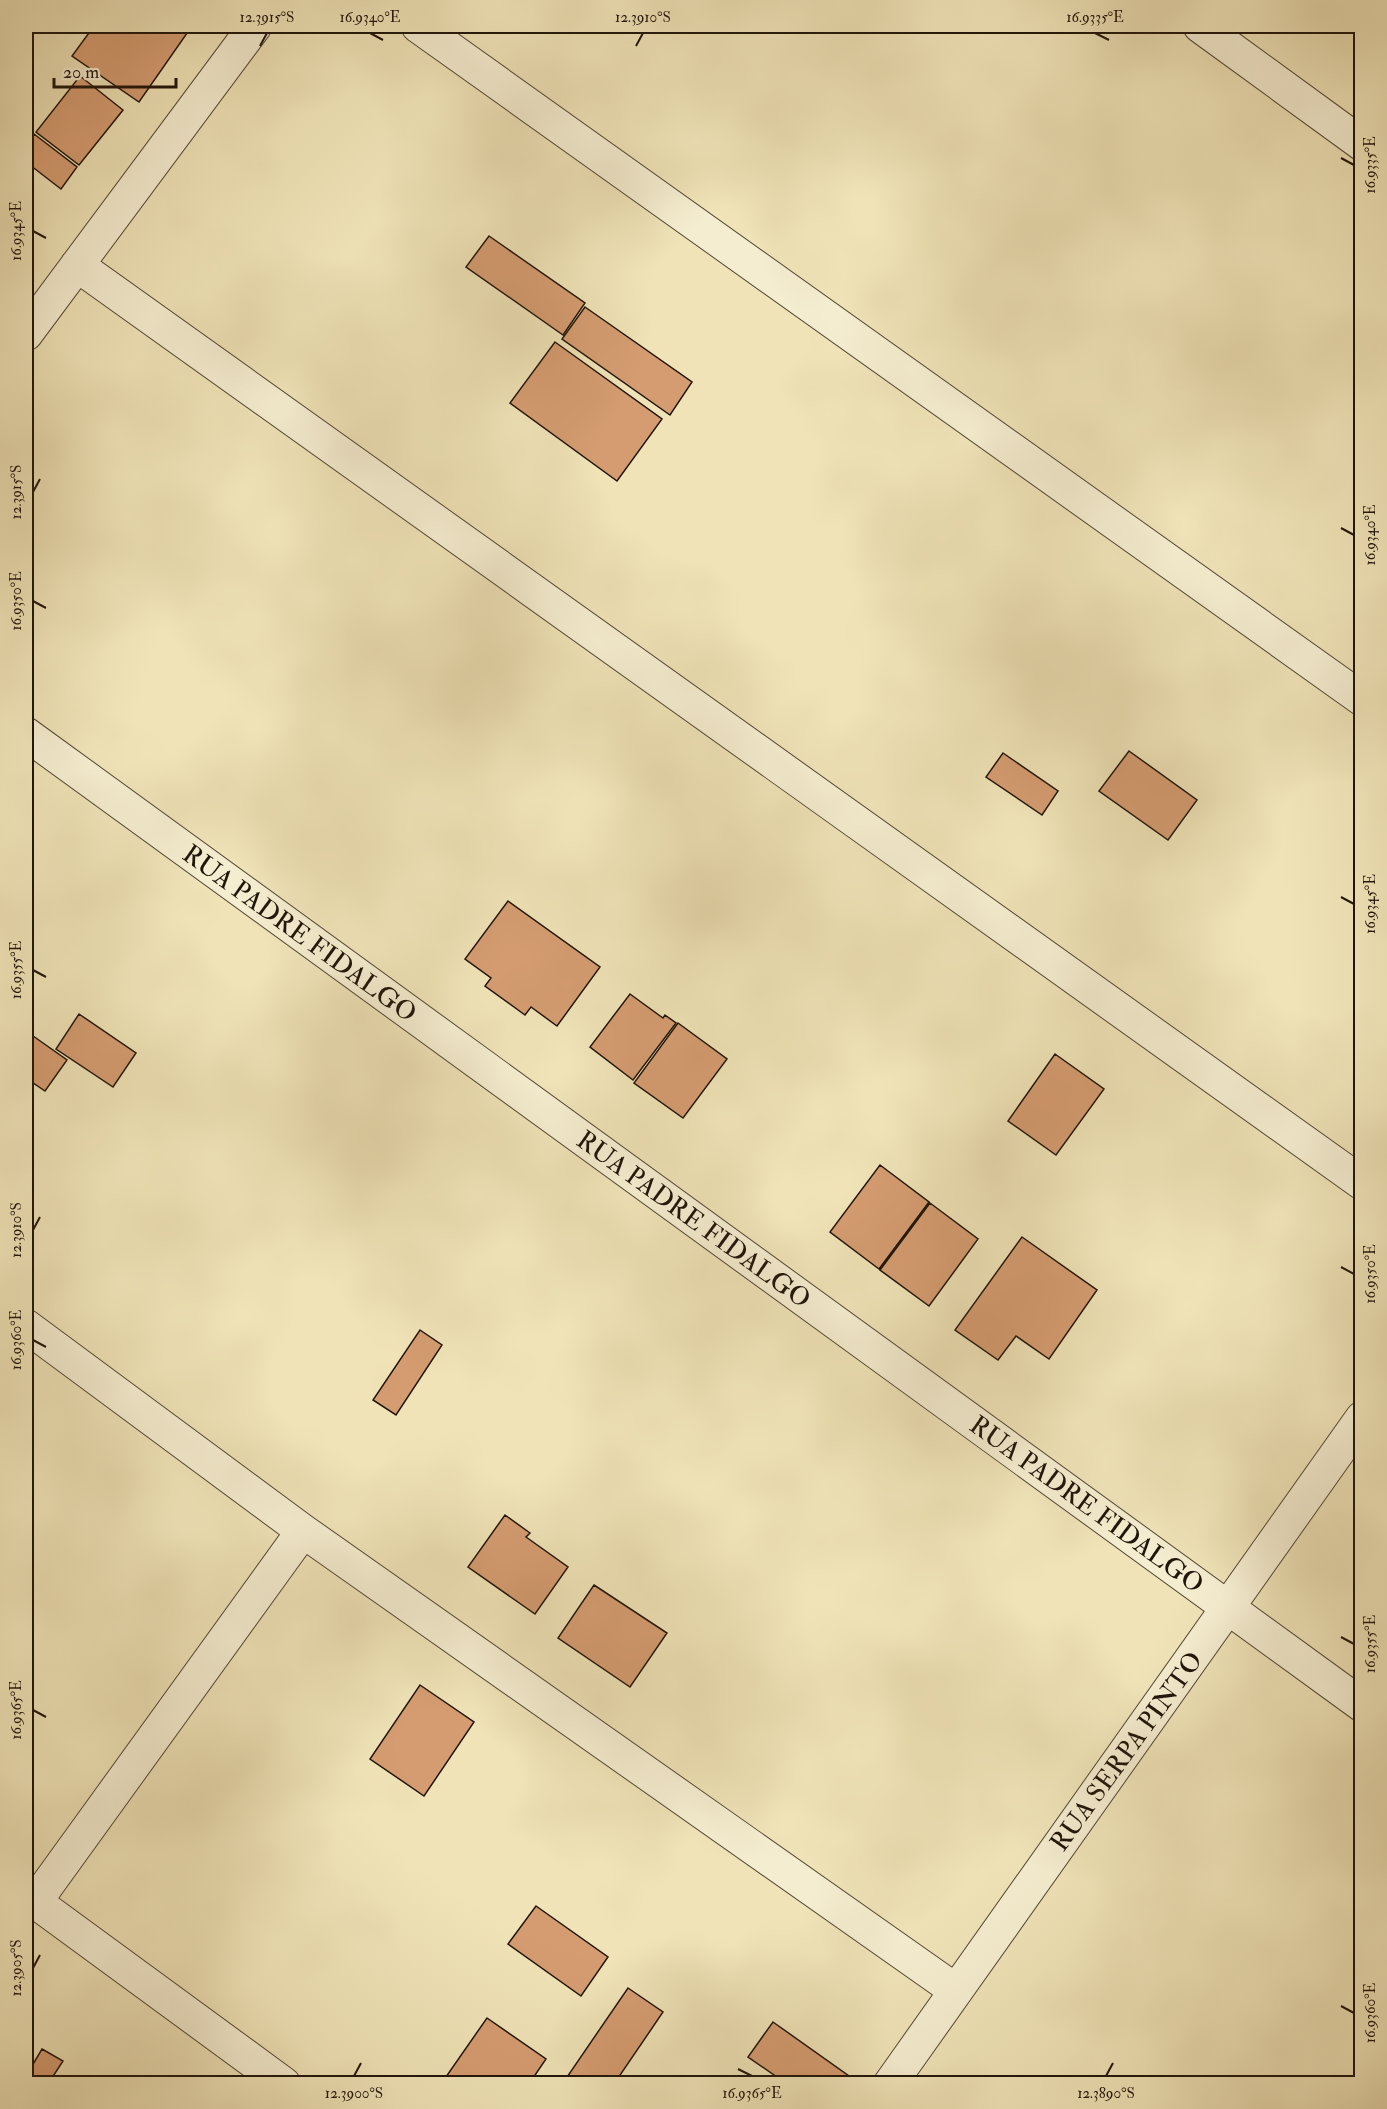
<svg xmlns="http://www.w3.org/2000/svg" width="1387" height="2109" viewBox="0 0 1387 2109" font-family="'IM FELL Double Pica',serif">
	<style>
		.building { fill: #d59c71; stroke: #20150a; stroke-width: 1.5 }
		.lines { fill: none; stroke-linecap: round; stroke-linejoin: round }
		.minor-casing { stroke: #544835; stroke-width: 35 }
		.minor { stroke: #f5edd0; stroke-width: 33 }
		.ticks { fill: none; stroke: #20150a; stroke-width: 2 }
		.labels { text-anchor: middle; stroke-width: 4.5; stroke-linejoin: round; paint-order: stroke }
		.street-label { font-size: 26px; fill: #20150a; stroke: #f5edd0 }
		.neatline { fill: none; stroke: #20150a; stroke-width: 2 }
		.ticks-label { font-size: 15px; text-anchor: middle; fill: #20150a }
	</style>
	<rect width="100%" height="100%" fill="#efe3b7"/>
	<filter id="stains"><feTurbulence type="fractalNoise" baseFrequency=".00333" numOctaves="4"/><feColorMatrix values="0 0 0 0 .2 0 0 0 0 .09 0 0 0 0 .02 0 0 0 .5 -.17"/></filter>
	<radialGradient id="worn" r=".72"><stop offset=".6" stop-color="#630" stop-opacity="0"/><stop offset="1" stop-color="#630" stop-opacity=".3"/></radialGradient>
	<path class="building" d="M94,26h98l-53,76 -67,-46z
		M80,76l43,34 -44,55 -43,-33z
		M34,134l43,33 -16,22 -35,-27v-17z
		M489,236l96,67 -22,32 -97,-68z
		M585,307l107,75 -22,33 -108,-76z
		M555,342l107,77 -45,62 -107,-78z
		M1129,751l68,49 -29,40 -69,-49z
		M1003,753l55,38 -16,24 -56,-38z
		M508,901l92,66 -43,59 -26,-19 -6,8 -40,-29 6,-8 -26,-19z
		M630,994l33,24 2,-3 11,8 -43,57 -43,-33z
		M79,1014l57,39 -23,34 -57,-38z
		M678,1023l49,36 -44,59 -49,-35z
		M26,1031l41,29 -22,31 -19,-13z
		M1055,1054l49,35 -48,66 -48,-34z
		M880,1165l49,37 -50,67 -49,-37z
		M930,1203l48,36 -49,67 -49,-36z
		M1022,1237l75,53 -48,69 -33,-23 -18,24 -43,-30z
		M420,1330l22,15 -46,70 -23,-15z
		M505,1515l25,18 -4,4 42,30 -33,47 -67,-47z
		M594,1585l73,48 -37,54 -72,-49z
		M420,1685l54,37 -50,74 -54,-37z
		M536,1906l72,51 -27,39 -73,-52z
		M628,1988l35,24 -49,72h-44l-5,-4z
		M487,2018l59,41 -17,25h-88z
		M773,2022l76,54 -5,8h-57l-39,-27z
		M42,2049l21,12 -15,23h-22v-8z"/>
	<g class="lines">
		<defs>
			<path id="minor" d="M418,26l944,673
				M1200,26l162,118
				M77,265l1285,918
				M26,334l229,-308
				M26,734l1336,971
				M26,1326l277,205 652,459
				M26,1895l258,189
				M35,1902l268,-371
				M890,2084l472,-666"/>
		</defs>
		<use href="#minor" class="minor-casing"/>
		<use href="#minor" class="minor"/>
	</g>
	<path class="ticks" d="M370,33l13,7M1095,33l14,7M260,46l7,-13M636,46l7,-13M1341,158l13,7M33,231l13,7M33,492l7,-13M1341,528l13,7M33,601l13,7M1341,897l13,7M33,970l13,7M33,1230l7,-13M1341,1267l13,7M33,1340l13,7M1341,1637l13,7M33,1710l13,7M33,1968l7,-13M1341,2006l13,7M738,2069l14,7M354,2076l7,-13M1106,2076l7,-13"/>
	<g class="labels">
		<g class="street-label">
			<text transform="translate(300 933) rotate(36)" y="9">RUA PADRE FIDALGO</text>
			<text transform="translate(694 1219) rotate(36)" y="9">RUA PADRE FIDALGO</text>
			<text transform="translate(1087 1504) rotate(36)" y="9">RUA PADRE FIDALGO</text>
			<text transform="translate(1126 1751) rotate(-54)" y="9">RUA SERPA PINTO</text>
		</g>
	</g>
	<rect width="1387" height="2109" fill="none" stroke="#efe3b7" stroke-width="66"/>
	<path d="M54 78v9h122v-9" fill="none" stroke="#20150a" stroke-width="3"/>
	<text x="63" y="78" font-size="18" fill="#20150a" stroke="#f5edd0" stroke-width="4.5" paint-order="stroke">20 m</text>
	<rect x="33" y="33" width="1321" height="2043" class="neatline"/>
	<g class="ticks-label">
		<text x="267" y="22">12.3915°S</text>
		<text x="370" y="22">16.9340°E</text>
		<text x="643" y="22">12.3910°S</text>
		<text x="1095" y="22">16.9335°E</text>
		<text transform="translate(1370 165) rotate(-90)" y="5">16.9335°E</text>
		<text transform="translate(16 231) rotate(-90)" y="5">16.9345°E</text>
		<text transform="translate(16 492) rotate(-90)" y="5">12.3915°S</text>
		<text transform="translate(1370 535) rotate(-90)" y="5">16.9340°E</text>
		<text transform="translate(16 601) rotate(-90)" y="5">16.9350°E</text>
		<text transform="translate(1370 904) rotate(-90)" y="5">16.9345°E</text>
		<text transform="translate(16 970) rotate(-90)" y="5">16.9355°E</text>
		<text transform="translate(16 1230) rotate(-90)" y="5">12.3910°S</text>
		<text transform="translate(1370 1274) rotate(-90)" y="5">16.9350°E</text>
		<text transform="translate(16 1340) rotate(-90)" y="5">16.9360°E</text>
		<text transform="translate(1370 1644) rotate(-90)" y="5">16.9355°E</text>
		<text transform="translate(16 1710) rotate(-90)" y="5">16.9365°E</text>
		<text transform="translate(16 1968) rotate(-90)" y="5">12.3905°S</text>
		<text transform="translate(1370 2013) rotate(-90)" y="5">16.9360°E</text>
		<text x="354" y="2098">12.3900°S</text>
		<text x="752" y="2098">16.9365°E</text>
		<text x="1106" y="2098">12.3890°S</text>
	</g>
	<rect width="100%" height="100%" filter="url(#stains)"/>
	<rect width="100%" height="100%" fill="url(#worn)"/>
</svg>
